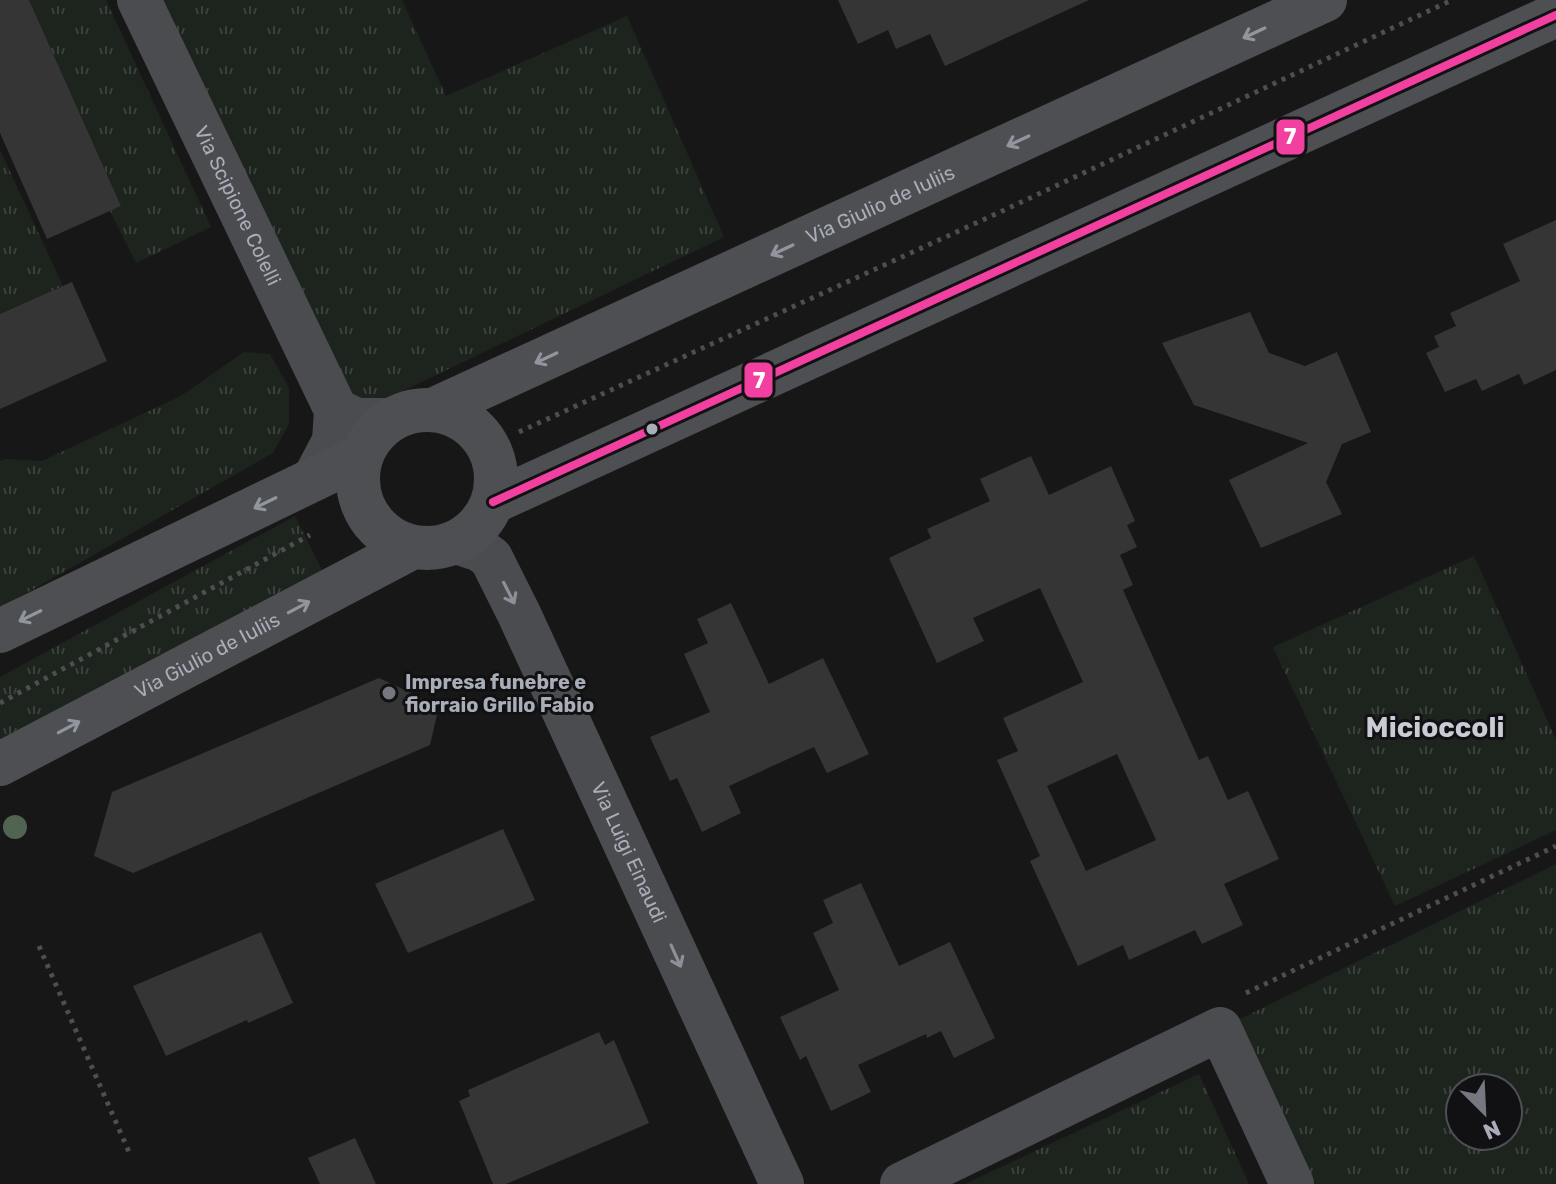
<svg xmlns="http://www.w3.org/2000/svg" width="1556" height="1184" viewBox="0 0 1556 1184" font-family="Rubik,sans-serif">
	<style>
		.grass { fill: url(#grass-tufts); fill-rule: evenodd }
		.building { fill: #353536; fill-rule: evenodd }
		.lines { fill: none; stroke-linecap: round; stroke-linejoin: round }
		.path { stroke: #4d4e52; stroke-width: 5; stroke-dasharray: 4 6; stroke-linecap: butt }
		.minor { stroke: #4b4c50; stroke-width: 44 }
		.major { stroke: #4d4f52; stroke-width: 44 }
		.bus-1-casing { stroke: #111113; stroke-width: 14 }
		.bus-1 { stroke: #f240a1; stroke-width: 8 }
		.tree { fill: #506451 }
		.oneway { stroke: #91969e }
		.oneway2 { stroke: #8c9099 }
		.bus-dot { fill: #a8adb8; stroke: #111113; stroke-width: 3 }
		.poi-dot { fill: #757880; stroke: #111113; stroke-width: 3 }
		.labels { text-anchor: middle; stroke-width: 6; stroke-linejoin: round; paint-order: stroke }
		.street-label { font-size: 20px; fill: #a8adb8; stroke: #111113 }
		.poi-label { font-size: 20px; font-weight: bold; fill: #a8adb8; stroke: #111113; text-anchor: start }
		.district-label { font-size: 28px; font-weight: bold; fill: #c9ccd4; stroke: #111113 }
		.line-badge { stroke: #111113; stroke-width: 3 }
		.badge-label { font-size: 22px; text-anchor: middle; font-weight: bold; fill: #fff }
	</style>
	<defs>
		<pattern id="grass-tufts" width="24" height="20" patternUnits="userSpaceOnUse" patternTransform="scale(2)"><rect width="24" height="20" fill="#1d241e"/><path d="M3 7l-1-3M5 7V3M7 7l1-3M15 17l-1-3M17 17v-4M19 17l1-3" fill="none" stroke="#3b413d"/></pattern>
	</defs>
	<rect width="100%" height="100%" fill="#171717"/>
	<path class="grass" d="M29,0h77l105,227 -75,36 -26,-52 11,-5z
		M152,0h250l44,96 181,-80 97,221 -342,164h-29z
		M0,150l63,136 -63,28z
		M244,352l26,2 19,34v36l-16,29 -273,155v-147l5,-2 37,2 139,-65z
		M295,516l28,56 -323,177v-72z
		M1474,556l82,184v90l-161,76 -122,-259z
		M1556,864v320h-246l-76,-162zM1460,1088h48v48h-48z
		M1199,1074l50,110h-284z"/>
	<path class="building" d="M0,0h29l92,206 -74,33 -47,-106z
		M838,0h251l-144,66 -15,-32 -34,15 -8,-19 -30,14z
		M1556,220v150l-32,15 -5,-11 -37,17 -6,-12 -31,13 -19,-39 13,-6 -5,-11 22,-10 -6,-13 70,-32 -17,-37z
		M72,282l35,79 -107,48v-95z
		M1250,312l19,41 36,13 32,-14 34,80 -29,12 -16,38 16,32 -81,34 -32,-68 79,-37 -114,-38 -32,-62z
		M1031,456l18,39 62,-29 24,55 -8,4 10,22 -17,8 13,30 -10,5 76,170 9,-4 20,44 20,-9 31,68 -55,25 19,41 -41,19 -7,-14 -66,30 -6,-15 -45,21 -48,-105 10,-5 -43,-96 21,-9 -15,-33 80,-36 -43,-94 -67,30 11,23 -47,22 -48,-105 42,-20 -4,-9 63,-28 -10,-22zM1117,754l39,86 -70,31 -39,-85z
		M731,603l38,81 54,-26 46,96 -42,19 -13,-26 -85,39 12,27 -39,19 -25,-54 -7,3 -20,-44 60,-25 -26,-58 24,-11 -11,-24z
		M379,678l60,28 -9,39 -297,128 -39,-17 18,-64z
		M503,829l32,71 -127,53 -33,-69z
		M861,883l38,83 51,-24 45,96 -41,20 -13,-27 -14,7 -1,-4 -68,31 13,27 -40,19 -25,-55 -6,4 -20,-43 59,-27 -26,-57 20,-10 -10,-23z
		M261,932l32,71 -45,20 -1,-3 -81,36 -33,-70z
		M599,1032l6,13 9,-5 35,83 -143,61h-13l-34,-83 11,-5 -2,-6z
		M355,1138l21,46h-56l-12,-26z"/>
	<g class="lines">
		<path class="path" d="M519,432l479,-219 454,-213
			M0,703l310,-168
			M39,946l90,206
			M1246,993l310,-147"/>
		<g class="minor">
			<path id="s1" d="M139,0l197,410 -2,31 -20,38"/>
			<path d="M336,410l21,10h32"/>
			<path id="s2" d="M456,542l24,8 11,8 28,56 263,570"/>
			<path d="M902,1184l318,-155 72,155"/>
		</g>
		<g class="major">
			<path id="s3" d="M435,409l890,-409"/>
			<circle cx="427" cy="479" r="69"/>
			<path d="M493,502l1063,-487"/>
			<path d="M0,631l360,-174"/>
			<path id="s4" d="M0,764l413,-217"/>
		</g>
		<defs>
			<path id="bus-1" d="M493,502l1063,-487"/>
		</defs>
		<use href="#bus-1" class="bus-1-casing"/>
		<use href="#bus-1" class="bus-1"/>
	</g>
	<circle class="tree" cx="15" cy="827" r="12"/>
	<defs><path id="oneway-shaft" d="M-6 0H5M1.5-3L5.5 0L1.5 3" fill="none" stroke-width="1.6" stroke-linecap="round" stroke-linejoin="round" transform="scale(2)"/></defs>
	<g class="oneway">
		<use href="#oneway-shaft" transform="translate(1254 33) rotate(155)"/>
		<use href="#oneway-shaft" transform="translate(1018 141) rotate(155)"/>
		<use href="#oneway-shaft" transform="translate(782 250) rotate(155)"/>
		<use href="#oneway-shaft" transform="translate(546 358) rotate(155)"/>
		<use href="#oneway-shaft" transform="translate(265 503) rotate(154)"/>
		<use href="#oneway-shaft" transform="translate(299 607) rotate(-28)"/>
		<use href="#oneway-shaft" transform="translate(30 616) rotate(154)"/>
		<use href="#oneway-shaft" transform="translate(69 727) rotate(-28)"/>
	</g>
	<g class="oneway2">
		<use href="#oneway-shaft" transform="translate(509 593) rotate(63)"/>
		<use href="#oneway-shaft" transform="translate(676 956) rotate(66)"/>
	</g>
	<circle class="bus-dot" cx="652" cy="429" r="7"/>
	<circle class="poi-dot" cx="389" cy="693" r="8"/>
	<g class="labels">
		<g class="street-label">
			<text dy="7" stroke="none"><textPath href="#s1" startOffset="228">Via Scipione Colelli</textPath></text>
			<text dy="7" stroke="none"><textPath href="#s3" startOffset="490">Via Giulio de Iuliis</textPath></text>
			<text dy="7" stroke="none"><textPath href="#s4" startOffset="234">Via Giulio de Iuliis</textPath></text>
			<text dy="7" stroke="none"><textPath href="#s2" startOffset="364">Via Luigi Einaudi</textPath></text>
		</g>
		<g class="poi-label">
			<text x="405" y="689">Impresa funebre e<tspan x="405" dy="23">fiorraio Grillo Fabio</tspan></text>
		</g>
		<g class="district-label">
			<text x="1435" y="737">Micioccoli</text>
		</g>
	</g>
	<g class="line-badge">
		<rect x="1275" y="118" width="31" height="38" rx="8" fill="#f240a1"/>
		<rect x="743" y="361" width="31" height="38" rx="8" fill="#f240a1"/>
	</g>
	<g class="badge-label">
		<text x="1290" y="144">7</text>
		<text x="759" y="388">7</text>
	</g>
	<g transform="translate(1484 1112) rotate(156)"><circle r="38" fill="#111113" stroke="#4d4f55" stroke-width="2"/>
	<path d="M0-6L14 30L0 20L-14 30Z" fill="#757880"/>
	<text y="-12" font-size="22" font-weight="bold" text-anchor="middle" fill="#a8adb8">N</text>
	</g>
</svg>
